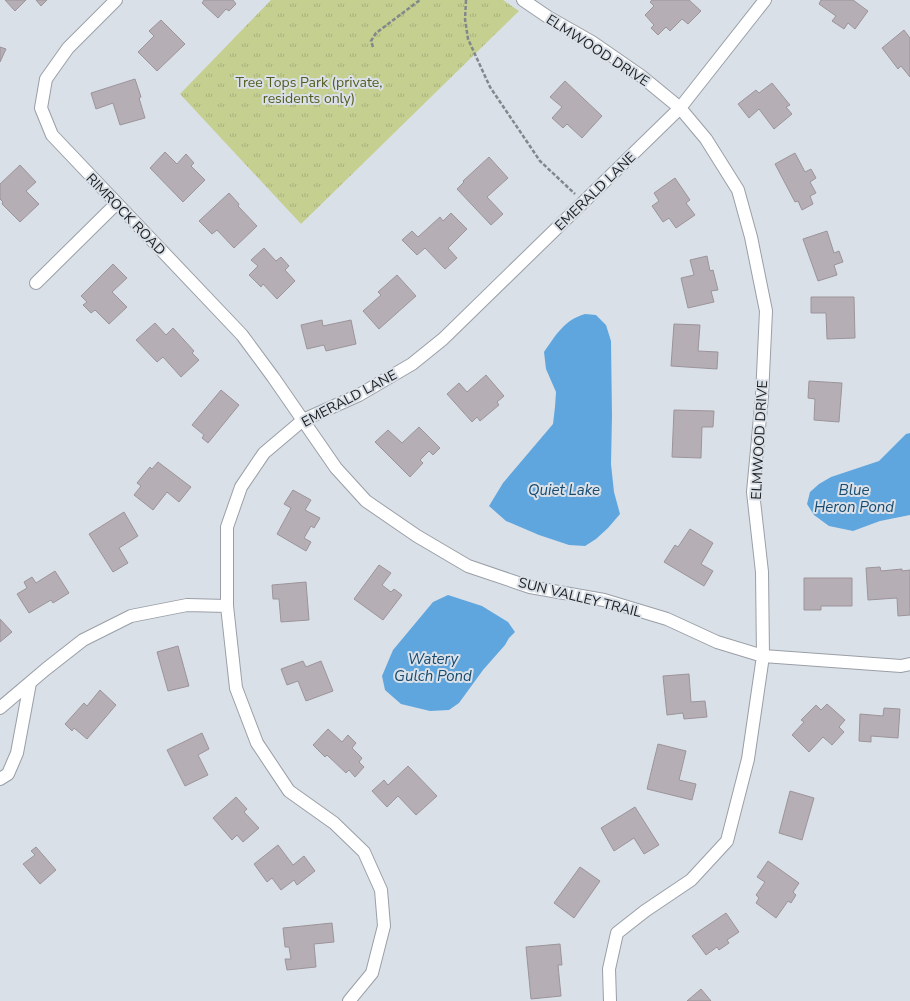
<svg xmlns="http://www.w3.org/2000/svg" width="910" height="1001" viewBox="0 0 910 1001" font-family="'Nunito Sans',sans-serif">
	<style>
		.park { fill: url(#park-tufts) }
		.water { fill: #60a6de }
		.building { fill: #b5aeb5; stroke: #9c949b }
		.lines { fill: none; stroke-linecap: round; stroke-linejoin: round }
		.street-casing { stroke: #9a9fa7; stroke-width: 14 }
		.path { stroke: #82878c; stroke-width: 2.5; stroke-dasharray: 4 2; stroke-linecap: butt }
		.street { stroke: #fff; stroke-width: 12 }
		.labels { text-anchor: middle; stroke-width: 4; stroke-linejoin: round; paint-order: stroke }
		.street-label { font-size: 14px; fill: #1c1e20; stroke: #dae0e8 }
		.park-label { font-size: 14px; fill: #545c1f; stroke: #dae0e8 }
		.water-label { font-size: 15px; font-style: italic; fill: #164a70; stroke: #dae0e8 }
	</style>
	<defs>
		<pattern id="park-tufts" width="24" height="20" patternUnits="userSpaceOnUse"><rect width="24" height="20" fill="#c4cf90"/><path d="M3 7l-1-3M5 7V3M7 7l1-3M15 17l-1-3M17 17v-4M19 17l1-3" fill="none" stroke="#a8b17c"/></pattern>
	</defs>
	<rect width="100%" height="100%" fill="#dae0e8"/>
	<path class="park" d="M271,0h232l16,11 -218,213 -121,-130z"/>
	<path class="water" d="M585,314l11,1 10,10 5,16 1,75 -1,48 3,28 6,22 -12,14 -12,11 -11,7 -16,-1 -30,-10 -33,-14 -17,-15 14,-23 50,-59 2,-17 1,-15 -10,-23 -2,-17c12,-17 20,-32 41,-38z
		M910,433v82l-30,6 -27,10 -24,-5 -15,-11 -7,-11 3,-12 9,-8 12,-7 48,-16 27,-27z
		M448,595l34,11 26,16 7,10 -6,6 -4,7 -22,25 -24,33 -10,7 -19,1 -29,-7 -16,-14 -3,-14 11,-26 40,-48z"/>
	<path class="building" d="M5,0h21l-11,11z
		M36,0h11l-6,6z
		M204,0h29l3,4 -7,7 -3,-2 -8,9 -16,-15z
		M652,0h37l12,11 -13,13 -6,-5 -12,12 -4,-4 -8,8 -7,-7 3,-3 -9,-10 9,-9 -4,-4z
		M821,0h32l15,11 -13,18 -7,-6 -4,6 -12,-8 4,-5 -17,-12z
		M161,20l24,24 -28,27 -19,-19 16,-16 -5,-5z
		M904,30l6,8v39l-9,-11 -3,3 -16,-21z
		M0,47l6,2 -6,13z
		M135,79l6,18 -2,1 6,20 -25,7 -7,-22 -17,6 -5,-16z
		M565,81l37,35 -20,22 -15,-14 -4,4 -11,-10 10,-11 -12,-10z
		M772,83l18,22 -4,2 6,7 -18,15 -15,-20 -10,9 -11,-14 18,-14 3,3z
		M165,152l12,12 9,-10 8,9 -3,3 14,14 -22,22 -33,-34z
		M795,153l10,19 6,-3 5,9 -6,4 6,11 -6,3 3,8 -11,6 -4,-9 -3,1 -20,-38z
		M489,157l19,21 -21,19 16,17 -12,11 -34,-36 7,-7 -1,-1z
		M20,165l16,17 -10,9 13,13 -19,18 -18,-18 1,-2 -3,-3v-15z
		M675,178l15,22 -4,3 9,12 -19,13 -7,-10 -6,4 -11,-16 7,-5 -5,-8z
		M229,193l10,11 -1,2 19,20 -23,22 -17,-18 -5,4 -13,-13z
		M451,213l16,16 -19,19 9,10 -12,11 -20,-21 -8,7 -15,-15 10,-9 6,6 22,-20 3,4z
		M827,231l7,22 5,-2 4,11 -9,3 3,10 -19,6 -15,-42z
		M264,248l12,13 5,-4 8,9 -4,4 10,11 -18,18 -14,-15 -2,3 -12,-12 9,-9 -7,-6z
		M707,256l3,15 3,-1 5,20 -7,1 3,11 -26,6 -7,-30 13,-3 -4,-15z
		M113,264l14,14 -15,14 15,15 -18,17 -14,-14 -4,3 -8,-8 4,-3 -6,-6z
		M397,275l19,21 -37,33 -16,-18 18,-16 -3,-3z
		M811,297h43l1,41 -28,1 -1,-26h-15z
		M322,320l1,6 28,-6 5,24 -30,7 -2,-6 -17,4 -6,-24z
		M155,323l11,12 7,-7 21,23 -2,2 7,7 -18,17 -18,-20 -6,5 -21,-22z
		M674,324l26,1 -2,26 20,1 -1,17 -46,-3z
		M486,375l18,21 -7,6 2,3 -19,16 -3,-4 -5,5 -25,-28 12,-11 8,9z
		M809,381l33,2 -3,39 -25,-2 1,-21 -7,-1z
		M221,390l18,15 -31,38 -6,-5 2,-3 -12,-10z
		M674,410l40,1 -1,16h-11l-1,31 -29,-1z
		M419,427l21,21 -7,7 -4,-4 -9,9 3,3 -13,14 -35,-35 13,-12 14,13z
		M158,462l33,25 -12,15 -12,-10 -14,18 -19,-15 7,-9 -4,-3 13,-16 2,2z
		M293,490l18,10 -6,10 15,8 -6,10 -3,-2 -7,12 7,4 -5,9 -29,-17 14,-26 -7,-4z
		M124,512l14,24 -19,12 9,15 -15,9 -24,-38z
		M690,529l23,14 -12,21 12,7 -9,15 -40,-24 11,-17 3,2z
		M379,565l12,8 -9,12 9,7 3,-3 8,6 -19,25 -29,-21z
		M880,567l1,4 21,-2v2l8,-1v45l-12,1 -1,-18 -29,2 -2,-32z
		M55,571l14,22 -16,10 -2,-3 -22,13 -12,-19 10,-6 -3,-6 8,-5 4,6z
		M804,578h48v28h-31v4h-17z
		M306,582l3,38 -28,2 -2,-23h-6l-1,-14z
		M0,619l12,13 -12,10z
		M178,646l11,40 -21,5 -11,-39z
		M303,661l3,6 15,-6 12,30 -27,10 -8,-20 -11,4 -6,-16z
		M689,674l2,28 14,-1 2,16 -23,2 -1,-6 -16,2 -4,-39z
		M100,690l16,15 -29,34 -13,-11 -2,3 -7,-7 19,-21 3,3z
		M827,704l18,16 -6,7 5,5 -12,13 -9,-8 -14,15 -17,-17 12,-13 -3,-2 15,-15 5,5z
		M884,708l16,1 -2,29 -27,-2v6l-12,-1 1,-27 23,2z
		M328,729l14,13 6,-7 8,8 -4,5 10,10 -3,4 5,5 -9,10 -6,-7 -3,3 -19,-18 -2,2 -12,-12z
		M202,733l7,16 -11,6 10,20 -23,11 -18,-36z
		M658,744l28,7 -7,29 17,4 -4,16 -45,-11z
		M408,766l29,30 -21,19 -18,-19 -11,11 -15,-16 12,-11 4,5z
		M790,791l24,7 -12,42 -23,-7z
		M236,797l11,12 -3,3 15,16 -16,14 -6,-7 -5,5 -19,-22z
		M635,807l24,38 -15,9 -10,-16 -20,13 -13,-23z
		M278,845l15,20 11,-9 11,15 -18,14 -3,-5 -13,10 -9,-12 -5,4 -13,-18z
		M36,847l20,23 -16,14 -17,-20 12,-9 -4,-4z
		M768,861l31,22 -6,9 3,3 -5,8 -3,-2 -12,17 -20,-15 3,-5 -3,-3 9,-13 -8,-5z
		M580,867l20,14 -26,37 -20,-15z
		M726,913l13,19 -12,8 2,3 -10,7 -2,-3 -11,8 -14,-19z
		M332,923l2,19 -20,2 2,23 -29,3 -2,-11h6l-2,-12h-4l-2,-19z
		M560,944l2,21h-4l3,31 -30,3 -5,-52z
		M701,989l10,12h-24z"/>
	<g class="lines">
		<defs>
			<path id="street" d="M116,0l-48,48 -22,31 -5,29 11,27 190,200 31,42 63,91 30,33 51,35 51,30 62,21 74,13 63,19 50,23 46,14 138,10 9,-2
				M523,0l25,17 44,25 49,34 39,32 26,31 32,51 13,47 15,74 -4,85 -9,96 9,80 1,84 -15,103 -21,82 -36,39 -46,31 -28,22 -8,36 1,32
				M36,283l80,-79
				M0,708l46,-39 37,-29 48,-24 56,-11 40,1
				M0,779l8,-5 9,-21 13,-70
				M349,1001l23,-28 12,-47 -3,-36 -17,-38 -30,-29 -45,-32 -32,-48 -21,-55 -9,-82v-79l14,-40 23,-34 39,-33 56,-25 53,-31 31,-25 237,-231 85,-108"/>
		</defs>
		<use href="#street" class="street-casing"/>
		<path class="path" d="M466,0l-1,19 3,20 22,48 50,74 35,33
			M373,47l-2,-6 5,-8 44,-33"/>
		<use href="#street" class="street"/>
	</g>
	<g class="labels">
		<g class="street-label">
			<text transform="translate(598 50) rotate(33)" y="5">ELMWOOD DRIVE</text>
			<text transform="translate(595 191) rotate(-44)" y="5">EMERALD LANE</text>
			<text transform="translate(126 214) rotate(46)" y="5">RIMROCK ROAD</text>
			<text transform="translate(349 398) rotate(-28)" y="5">EMERALD LANE</text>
			<text transform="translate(759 440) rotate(-87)" y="5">ELMWOOD DRIVE</text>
			<text transform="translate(580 597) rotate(14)" y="5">SUN VALLEY TRAIL</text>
		</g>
		<g class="park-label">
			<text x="309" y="87">Tree Tops Park (private,<tspan x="309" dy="16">residents only)</tspan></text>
		</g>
		<g class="water-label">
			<text x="564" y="495">Quiet Lake</text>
			<text x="854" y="495">Blue<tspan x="854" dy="17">Heron Pond</tspan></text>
			<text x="433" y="664">Watery<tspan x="433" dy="17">Gulch Pond</tspan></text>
		</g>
	</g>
</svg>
